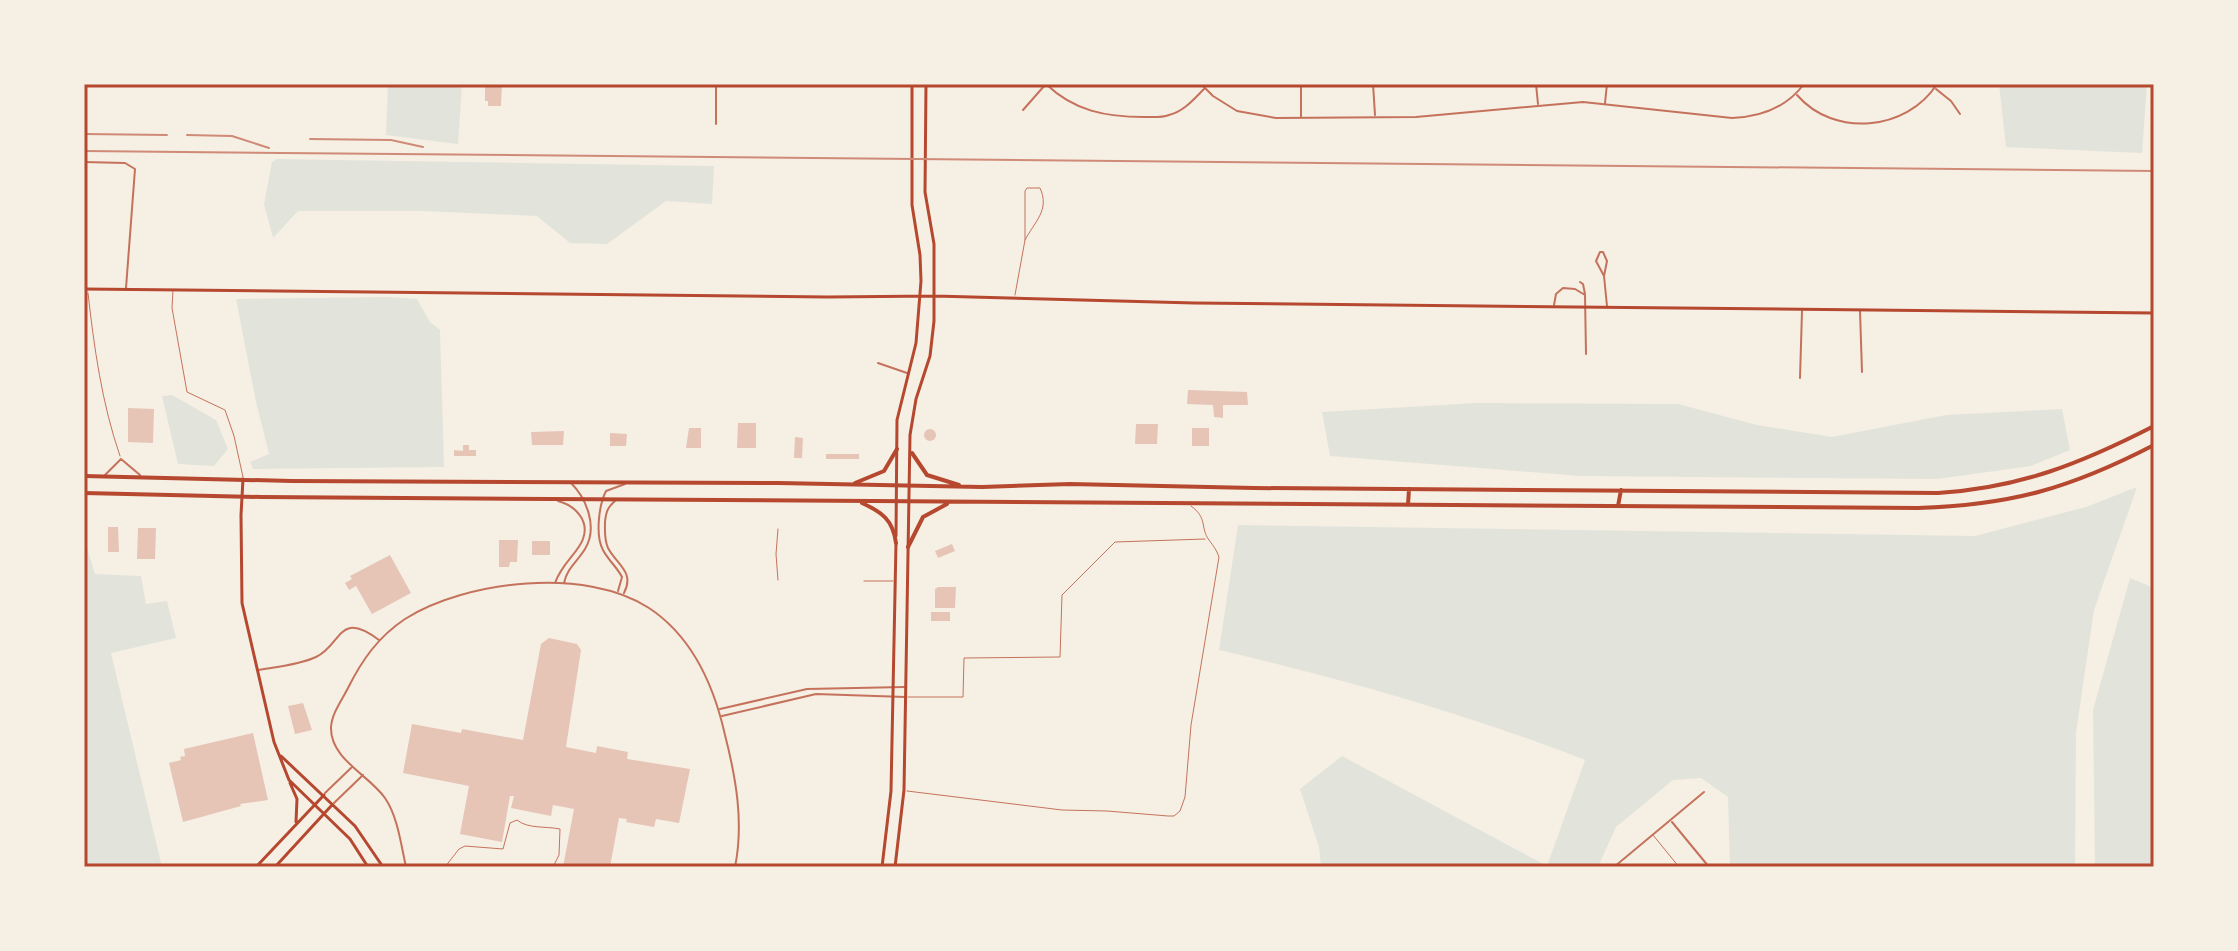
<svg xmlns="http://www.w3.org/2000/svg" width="2238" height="951" viewBox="0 0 2238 951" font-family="Figtree,sans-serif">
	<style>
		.green { fill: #e2e4dc }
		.building { fill: #e6c5b7 }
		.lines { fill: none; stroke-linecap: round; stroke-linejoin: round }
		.service { stroke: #c5725c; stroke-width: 1 }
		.minor { stroke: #c5725c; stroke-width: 2 }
		.secondary { stroke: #b5482f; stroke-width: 3 }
		.trunk { stroke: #b5482f; stroke-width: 4 }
		.rail { stroke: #cf8b77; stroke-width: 2 }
		.neatline { fill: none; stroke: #b5482f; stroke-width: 3 }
	</style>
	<rect width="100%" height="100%" fill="#f6efe4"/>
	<path class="green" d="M388,84h74l-4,60 -72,-9z
		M1999,84h148l-5,69 -136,-6z
		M277,159l437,7 -2,38 -46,-3 -59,43 -37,-1 -33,-27 -114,-5h-125l-25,27 -9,-34 8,-42z
		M387,297l30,2 13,23 10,8 4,137 -191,2 -3,-7 19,-8 -13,-52 -20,-103z
		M172,395l44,25 12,29 -14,17 -36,-2 -16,-68z
		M1476,403l202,1 79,21 75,12 114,-22 116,-6 8,41 -39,16 -94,13 -357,-3 -250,-20 -8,-44z
		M2137,487l-43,123 -18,123 -1,134h-345l-2,-70 -27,-19 -28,2 -57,47 -18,40h-277l-2,-20 -19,-58 42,-33 205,110 38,-106c-118,-46 -242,-81 -366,-110l19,-125 737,11 111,-29z
		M84,538l11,36 46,2 5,28 21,-3 9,37 -65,15 51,214h-78z
		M2130,578l24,10v279h-59l-2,-157z"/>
	<path class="building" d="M485,84h17l-1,22h-13v-5h-3z
		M1188,390l59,2 1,13h-25v13l-9,-1 -1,-12 -26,-1z
		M128,408l26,1 -1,34 -25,-1z
		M738,423h18v25h-19z
		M1136,424h22l-1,20h-22z
		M689,428h12v20h-15z
		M1192,428h17v18h-17z
		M924 435a6 6 0 1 1 12 0a6 6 0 1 1-12 0Z
		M564,431l-1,14h-31l-1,-13z
		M610,433l17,1 -1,12h-16z
		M795,437l8,1 -1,20h-8z
		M463,445h6v5h7v6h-22v-6l9,1z
		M826,454h33v5h-33z
		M108,527h10l1,25h-11z
		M138,528h18l-1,31h-18z
		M499,540h19l-1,22h-7l-1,5h-10z
		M532,541h18v14h-18z
		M952,544l3,7 -17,7 -3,-7z
		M390,555l21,38 -39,21 -16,-28 -7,4 -4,-7 7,-4 -2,-3z
		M938,587h18l-1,21h-20v-19z
		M931,612h19v9h-19z
		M549,638l28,6 4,6 -15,97 30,6 1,-7 31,6 -1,7 63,10 -11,54 -23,-4 -2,8 -28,-5 1,-3 -8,-1 -9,49h-47l11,-58 -21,-4 -2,11 -40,-8 3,-12h-4l-8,46 -42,-8 9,-48 -66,-13 9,-49 49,9 1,-4 61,11 18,-96z
		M303,703l9,27 -17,4 -7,-28z
		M253,733l15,67 -28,4 1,2 -58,16 -14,-59 12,-3 -1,-3 5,-1 -1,-7z"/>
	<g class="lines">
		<path class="service" d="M173,290l-1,18 15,84 38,18 9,26 9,41
			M88,293c6,54 14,111 32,163
			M1015,295l10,-55v-49l2,-3h13c10,22 -5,33 -15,52
			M778,529l-2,25 2,26
			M864,581h29
			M908,697h55l1,-39 96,-1 2,-62 53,-53 90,-3
			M907,791l155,19 45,1 61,5h6l6,-5 5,-14 6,-72 28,-168c-3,-8 -5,-10 -10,-17 -9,-12 -1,-22 -18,-34
			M1653,835l26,32
			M445,867l14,-18 6,-3 38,3 7,-26 7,-3c11,9 28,6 43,9l-1,26 -6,12"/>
		<path class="minor" d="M1046,84c28,27 60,33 98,33 8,0 17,1 25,-2 15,-4 24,-15 35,-26
			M1201,84l12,12 24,15 39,7 140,-1 167,-15 149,16c29,-1 54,-10 72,-34
			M1301,84v33
			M1373,84l2,31
			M1536,84l2,20
			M1936,89l15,12 9,13
			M1797,95c37,43 110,36 140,-11
			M1605,103l2,-19
			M1023,110l22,-25
			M716,124v-40
			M84,162l41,1 10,6 -9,119
			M1600,252h3l4,9 -3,15 -8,-15z
			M1604,276l3,30
			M1580,282l3,2 2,10
			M1554,305l2,-11 7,-6 12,1 10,6 1,59
			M1860,311l2,61
			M878,363l29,10
			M1800,378l2,-67
			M105,475l16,-16 19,16
			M616,500c-8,7 -10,11 -11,22 0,9 -1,17 3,26 9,17 27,24 16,45
			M555,583c7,-20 23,-30 28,-44 7,-19 -9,-34 -25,-38
			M564,583c3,-15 13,-21 21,-34 13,-21 2,-50 -14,-66
			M618,591l4,-14c-5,-10 -14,-17 -19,-27 -8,-15 -4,-45 3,-59l19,-7
			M258,670c18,-3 41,-5 58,-13 26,-12 22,-48 63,-17
			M720,709l87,-20 97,-2
			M722,716l94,-22 89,3
			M325,793l27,-26
			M334,803l29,-28
			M1672,822l37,45
			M406,867c-5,-22 -8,-50 -21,-69 -16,-23 -55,-39 -54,-71 1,-14 11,-27 17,-39 14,-28 30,-51 57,-69 62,-39 182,-52 244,-11 44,29 65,78 76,127 11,43 19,88 10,132
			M805,867h19
			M1614,867l90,-75"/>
		<path class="secondary" d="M84,289l744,8 107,-1 259,7 960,10
			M243,479l-2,36 1,88 32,139 15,38 61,59 18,28
			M896,536l1,-116 19,-77 5,-62 -1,-26 -8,-50v-121
			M281,756l74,70 28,41
			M290,783l7,16 -1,23
			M256,867l68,-72
			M275,867l57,-62
			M882,867l9,-76 5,-248
			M895,867l9,-77 6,-355 6,-36 14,-43 4,-35v-77l-9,-52 1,-108"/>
		<path class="trunk" d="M912,453l15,22 32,10
			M84,476l208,5 486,2 204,4 88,-3 184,4 684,5c82,-5 144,-30 216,-67
			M855,483l29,-12 13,-22
			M84,493l177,4 1657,11c94,-3 153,-20 236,-63
			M862,503c20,9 31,17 34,40
			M1408,505l1,-16
			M1618,506l3,-16
			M908,547l15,-30 24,-13"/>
		<path class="rail" d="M84,134l83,1
			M187,135l45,1 37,12
			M310,139l81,1 32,7
			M84,151l2070,20"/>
	</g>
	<rect width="2238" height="951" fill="none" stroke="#f6efe4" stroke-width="172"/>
	<rect x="86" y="86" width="2066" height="779" class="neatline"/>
</svg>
